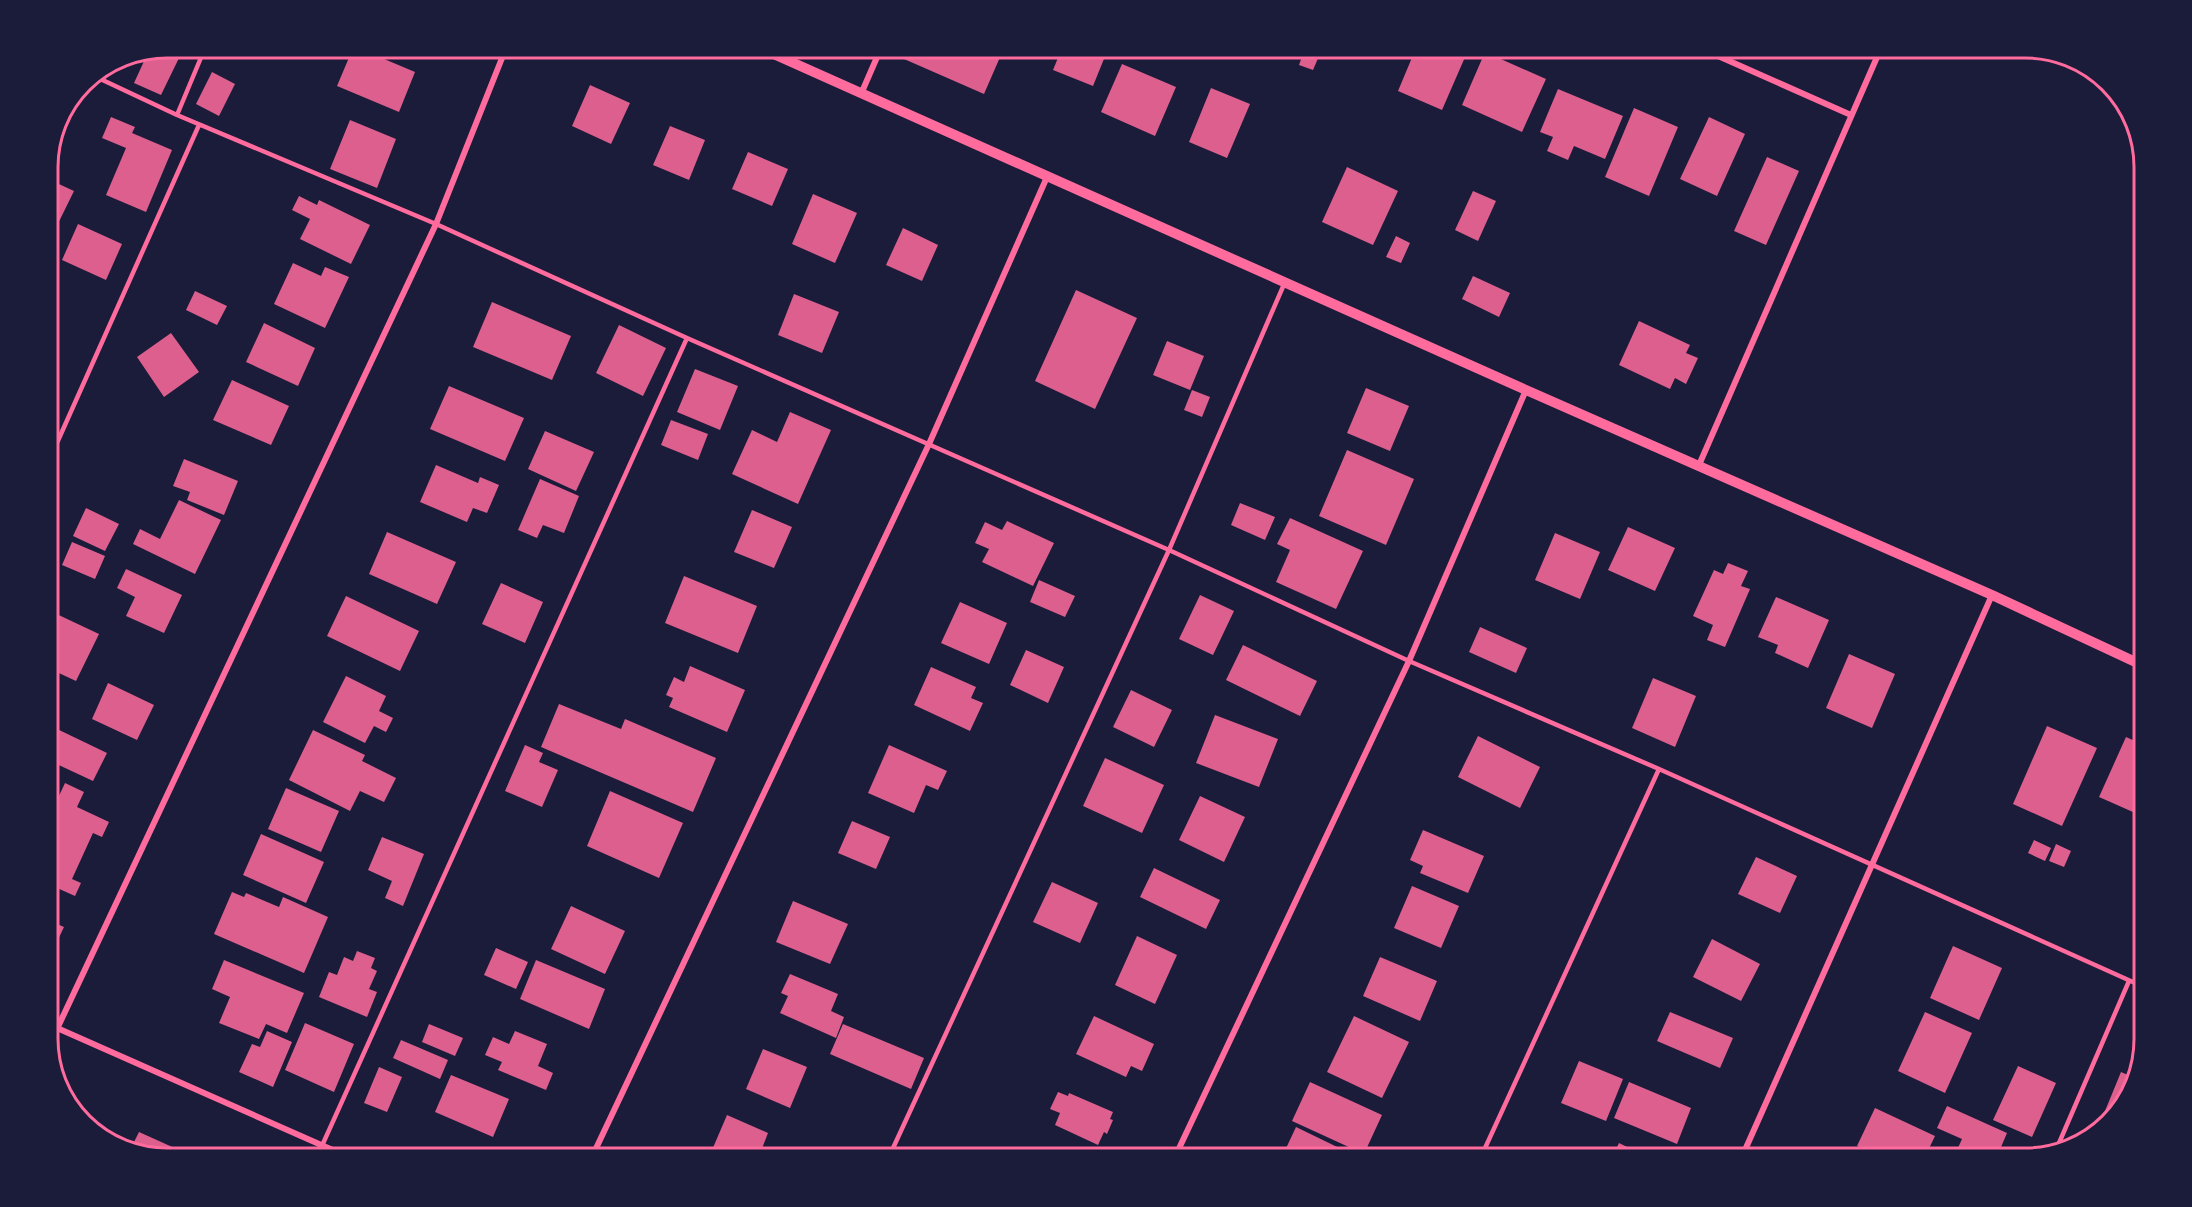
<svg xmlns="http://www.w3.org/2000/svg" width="2192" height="1207" viewBox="0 0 2192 1207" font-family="'Fira Sans Condensed',sans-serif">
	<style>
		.building { fill: #dd5f8e }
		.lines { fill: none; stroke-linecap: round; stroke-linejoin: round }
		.service { stroke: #ff6b9d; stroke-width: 4.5 }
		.minor { stroke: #ff6b9d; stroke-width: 6 }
		.tertiary { stroke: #ff6b9d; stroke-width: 10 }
		.rim { fill: none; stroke: #ff6b9d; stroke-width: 3 }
	</style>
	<rect width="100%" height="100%" fill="#1b1b3a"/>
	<path class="building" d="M353,48h5l57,24 -16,40 -62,-26z
		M908,48h96l-20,46 -80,-35z
		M1062,48l46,1 -15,37 -40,-16z
		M1305,48l17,1 -9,21 -14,-5z
		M1334,48h23l-4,8z
		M1359,48h16l-2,6z
		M1416,48h53l-27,62 -44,-19z
		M159,50l20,8 -18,37 -27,-12 11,-24 -10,-4z
		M1485,52l61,27 -24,53 -60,-27z
		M1122,64l54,23 -21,49 -54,-24z
		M212,72l23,12 -16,32 -23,-12z
		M590,85l40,18 -19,41 -39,-18z
		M1211,88l39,16 -23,54 -38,-16z
		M1558,89l65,27 -18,43 -31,-13 -6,14 -21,-9 6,-14 -13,-5z
		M1634,108l44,19 -29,69 -44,-19z
		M111,117l24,10 -3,6 40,17 -26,62 -40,-17 20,-47 -24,-10z
		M1709,117l36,17 -28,62 -37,-17z
		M350,120l46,19 -19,49 -47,-19z
		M670,126l35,14 -16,40 -36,-15z
		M55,130l5,2 -9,20h-1z
		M748,152l40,17 -16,37 -40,-17z
		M1767,157l32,14 -33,74 -32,-14z
		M1347,167l51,24 -25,54 -51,-23z
		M48,179l26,12 -26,53z
		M1473,191l23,10 -18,40 -23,-11z
		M813,194l44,19 -22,50 -43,-19z
		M299,196l18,9 2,-5 51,25 -19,39 -51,-25 10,-20 -18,-9z
		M78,224l44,20 -16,36 -44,-20z
		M903,228l35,17 -16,36 -36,-16z
		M1396,236l14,7 -9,20 -15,-6z
		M293,263l28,13 4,-9 24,10 -24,51 -51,-24z
		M1473,276l37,17 -11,24 -37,-18z
		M1076,290l61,28 -42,91 -60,-28z
		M195,291l32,15 -10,19 -31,-15z
		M794,294l45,18 -17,41 -44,-18z
		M492,302l79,34 -19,44 -79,-33z
		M1639,321l51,24 -4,8 12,5 -12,26 -11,-6 -5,11 -51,-24z
		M264,323l51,25 -17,38 -52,-24z
		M619,325l47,23 -23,48 -47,-23z
		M171,333l28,39 -35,25 -27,-40z
		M1167,341l37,15 -14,34 -37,-15z
		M695,369l43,17 -18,44 -43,-18z
		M232,380l57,26 -18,39 -58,-25z
		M449,386l75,32 -19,43 -75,-32z
		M1366,388l43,18 -19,45 -43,-18z
		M1192,390l18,7 -8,20 -18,-7z
		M790,412l41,18 -33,74 -66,-30 20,-44 25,12z
		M671,420l37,14 -10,26 -37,-15z
		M545,431l49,21 -18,39 -48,-22z
		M1347,450l67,29 -28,66 -67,-29z
		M184,459l54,22 -14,34 -37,-15 3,-8 -17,-6z
		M436,465l42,18 2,-6 19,8 -12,28 -14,-5 -6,14 -47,-20z
		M540,479l39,17 -15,37 -21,-8 -6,13 -19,-8z
		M179,500l42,20 -26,54 -62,-30 7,-15 20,10z
		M1240,503l35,14 -10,23 -34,-15z
		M86,508l33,16 -14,27 -32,-15z
		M752,510l40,17 -18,41 -40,-16z
		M1290,518l73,33 -27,58 -60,-27 14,-32 -13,-6z
		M1007,521l47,22 -21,43 -51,-24 7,-13 -14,-6 10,-21 17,8z
		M1628,527l47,21 -20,43 -47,-21z
		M387,532l69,30 -19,42 -68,-30z
		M1555,533l45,19 -20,47 -45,-19z
		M72,542l33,14 -10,23 -33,-14z
		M1728,563l20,8 -7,15 9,3 -25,58 -18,-7 6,-15 -20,-9 21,-46 9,4z
		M126,569l56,26 -18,38 -38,-17 9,-19 -18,-9z
		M684,576l73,30 -19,47 -73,-30z
		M1039,580l36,16 -10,21 -35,-15z
		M501,583l42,19 -18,41 -43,-19z
		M1200,595l34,16 -21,44 -34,-16z
		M346,596l73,35 -19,40 -73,-35z
		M1776,597l53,23 -21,48 -33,-15 3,-8 -20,-8z
		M960,602l47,21 -18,41 -48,-21z
		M48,610l51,24 -23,47 -28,-13z
		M1480,627l47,21 -11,25 -47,-21z
		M1243,645l74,36 -17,35 -74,-36z
		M1026,650l38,17 -16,36 -38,-18z
		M1849,654l46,20 -23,54 -46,-20z
		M690,666l55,24 -18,42 -58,-25 4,-9 -7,-3 8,-18 10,5z
		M931,667l45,20 -5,11 12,5 -13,28 -56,-26z
		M346,676l40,20 -7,15 14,7 -7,14 -12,-6 -9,17 -42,-21z
		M1653,678l43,18 -21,51 -43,-19z
		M108,683l46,22 -17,35 -45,-21z
		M1131,690l41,20 -18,37 -41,-20z
		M559,704l62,25 4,-10 91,39 -23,54 -152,-65z
		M1215,715l63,24 -19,48 -63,-24z
		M2047,726l50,22 -35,78 -49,-22z
		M55,728l52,25 -14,28 -45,-21v-18z
		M313,730l52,25 -3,6 34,17 -12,24 -24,-11 -10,20 -61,-31z
		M1478,736l62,31 -20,41 -62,-31z
		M2126,737l18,8v66l-2,5 -43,-19z
		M525,745l18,8 -4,9 19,8 -16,37 -37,-16z
		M889,745l58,26 -9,19 -12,-5 -12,28 -46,-20z
		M1105,758l59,27 -22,48 -59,-27z
		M65,783l19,9 -7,15 32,15 -7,15 -9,-4 -21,46 9,4 -6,13 -27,-12v-53l3,-5 -3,-2v-31l10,5z
		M286,788l53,23 -18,41 -53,-23z
		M610,791l73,32 -24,55 -72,-32z
		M1200,796l45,21 -21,45 -45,-22z
		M852,821l38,16 -14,32 -38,-16z
		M1423,830l61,26 -16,37 -48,-20 3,-7 -13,-6z
		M261,834l63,28 -18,41 -63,-28z
		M382,837l42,17 -21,52 -18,-8 7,-17 -24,-11z
		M2034,840l17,8 -6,13 -17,-8z
		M2056,844l15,7 -7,16 -15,-6z
		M1756,857l41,19 -17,37 -42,-19z
		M1154,868l66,32 -14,29 -66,-32z
		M1052,882l46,21 -18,40 -47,-21z
		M1412,886l47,20 -18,42 -47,-20z
		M232,892l12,5 2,-4 33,14 4,-10 45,20 -24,56 -90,-39z
		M793,901l55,23 -18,40 -54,-22z
		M571,906l54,25 -20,43 -54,-25z
		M48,920l16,7 -16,34z
		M1137,936l40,19 -22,49 -40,-19z
		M1712,939l48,25 -19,37 -48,-24z
		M1953,946l49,22 -23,52 -49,-22z
		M496,948l32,14 -12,27 -32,-14z
		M357,951l18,7 -4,10 6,3 -8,18 8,3 -10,25 -48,-20 10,-25 8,3 7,-18 9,4z
		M1380,957l57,24 -17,40 -57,-25z
		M224,960l80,33 -17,40 -21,-9 -7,15 -40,-16 11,-26 -18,-8z
		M536,960l69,29 -16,40 -69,-30z
		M790,974l48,20 -7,17 13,6 -8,21 -56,-25 8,-17 -7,-3z
		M1670,1012l63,26 -13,30 -63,-27z
		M1925,1012l47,21 -27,60 -47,-22z
		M1094,1016l60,28 -12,27 -11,-5 -5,11 -50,-23z
		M1354,1016l55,26 -27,56 -55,-26z
		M305,1023l49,21 -20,48 -49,-22z
		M429,1024l34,14 -8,18 -33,-14z
		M843,1024l81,34 -13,31 -81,-35z
		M267,1031l25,11 -19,45 -34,-15 13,-28 8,3z
		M515,1031l32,13 -9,22 15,7 -7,17 -48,-20 4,-8 -17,-7 8,-18 16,7z
		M401,1040l47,20 -8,19 -47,-21z
		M763,1049l44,18 -17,41 -44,-19z
		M1579,1061l44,18 -17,42 -45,-18z
		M2018,1066l38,17 -24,54 -39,-17z
		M379,1067l23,10 -15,35 -23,-9z
		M2121,1072l14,6 -3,15 -21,21 -6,-3z
		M451,1075l58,24 -16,38 -58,-25z
		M1310,1082l72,33 -18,39 -72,-33z
		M1629,1082l62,26 -14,36 -63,-26z
		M1058,1092l10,4 1,-3 44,19 -3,7 3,1 -6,14 -3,-2 -6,13 -43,-20 5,-12 -10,-4z
		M1947,1106l60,27 -11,26h-43l9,-20 -25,-11z
		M1875,1108l60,28 -11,23h-39l-28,-13z
		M727,1115l41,18 -10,26h-44l-5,-2z
		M2099,1121l4,2 -9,10h-1z
		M1296,1127l66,32h-81z
		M139,1132l60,27h-32l-37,-9z
		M1619,1143l33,16h-41z"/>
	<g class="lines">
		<path class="service" d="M94,76l83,39 259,109 251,114 482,212 240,111 250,108 485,218
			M177,115l28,-67
			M48,463l151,-338
			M2056,1150l73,-169
			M316,1159l371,-821
			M888,1159l281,-609 116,-268
			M1480,1159l179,-390"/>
		<path class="minor" d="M1700,48l151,67
			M861,94l20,-46
			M1699,465l182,-417
			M48,1024l305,135
			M48,1048l388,-824 70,-176
			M591,1159l338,-715 118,-267
			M1174,1159l235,-498 117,-271
			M1741,1159l251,-564"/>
		<path class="tertiary" d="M760,48l766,342 466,205 152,71"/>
	</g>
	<path d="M0 0H2192V1207H0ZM167 58H2025A109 109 0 0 1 2134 167V1039A109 109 0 0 1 2025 1148H167A109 109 0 0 1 58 1039V167A109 109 0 0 1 167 58Z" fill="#1b1b3a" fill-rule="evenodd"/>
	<path class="rim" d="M167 58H2025A109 109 0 0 1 2134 167V1039A109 109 0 0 1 2025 1148H167A109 109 0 0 1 58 1039V167A109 109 0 0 1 167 58Z"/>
</svg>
